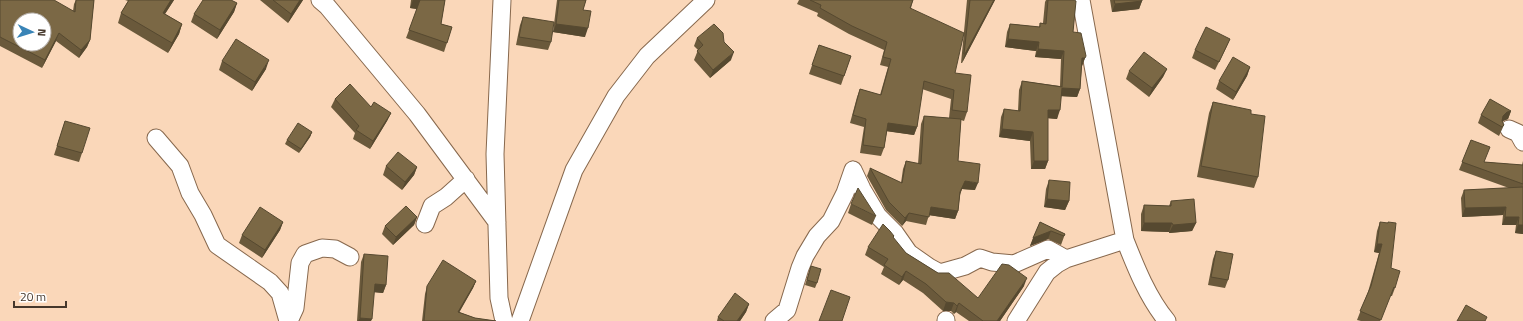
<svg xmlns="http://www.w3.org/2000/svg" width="1523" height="321" viewBox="0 0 1523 321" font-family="'Titillium Web',sans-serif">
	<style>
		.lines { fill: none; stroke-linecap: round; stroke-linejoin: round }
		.street-casing { stroke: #87684d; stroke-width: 19 }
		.street { stroke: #fff; stroke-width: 17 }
		.wall { fill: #6a593b }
		.shaded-wall { fill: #564930 }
		.building { fill: #7b6845; stroke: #564930; fill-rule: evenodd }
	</style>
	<rect width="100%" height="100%" fill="#fad7b9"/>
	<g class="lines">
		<defs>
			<path id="street" d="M320,0l7,6 90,108 80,108
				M502,0l-7,154 4,144 5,23
				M1081,0l44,240c11,28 23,58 42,81
				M1509,129l9,4 5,9
				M156,138l24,28 10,27 13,22 14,30 53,37 10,11 8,28
				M853,170l9,19 16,27 17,17 14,20 20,14 11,6 25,-7 15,-8 12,4 22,2 34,-15 18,10
				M425,224l7,-18 14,-9 20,-18
				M289,321l6,-13 5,-45 5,-9 17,-6 13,1 15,8
				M520,321l54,-151 42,-74 31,-40 59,-56
				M774,321l13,-11 13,-42 5,-12 12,-20 14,-15 14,-28 8,-23
				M946,321v-1
				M1016,321l31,-49 10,-8 9,-5 59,-19"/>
		</defs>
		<use href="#street" class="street-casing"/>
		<use href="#street" class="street"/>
	</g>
	<path class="wall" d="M0,0l73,11 1,-7 2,-4h18l-4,40 -3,7 -8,11 -23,-17 -14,27 -42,-22z
		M125,0h49l-9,14 17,10 -3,10 -11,19 -50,-30 3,-10 7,-12z
		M260,0h43l-15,23z
		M411,0h34l-4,24 11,3 -8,25 -38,-14 11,-29 -7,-1z
		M557,0h29l-3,10 2,27 -32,-5z
		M799,0h114l-2,8 44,65 12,39 -3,9 -3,-1 -3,41 17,29 -13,-1 -2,6 -2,16 -3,8 -26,-4 -3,10 -20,-4 -4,5 -16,-16 -19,-34 3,-8 31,15 2,-14 3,-8 12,3 3,-40 3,-8 25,2 2,-19 -29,-10 -5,38 -3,8 -27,-4 -3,17 -3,8 -21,-3 4,-26 -14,-4 7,-26 3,-8 20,6 8,-28 -8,-2 4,-15 -35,-16 -32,-18 1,-3 -21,-9z
		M967,0h28l-33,63h-1z
		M1046,0h28l-1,32 12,26 -3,8 -2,23 -3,8 -16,-1 -4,23 -9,-1v43l-3,8h-14l-1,-28 -31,-4 2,-20 3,-8 14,2 1,-21 3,-9 38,5 1,-27 -26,-2 1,-6 -31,-4 2,-15 3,-8 29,3 1,-4h3l2,-21z
		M1110,0h32v1l-3,8 -27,3z
		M237,3l-3,9 -17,27 -26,-17 3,-8z
		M523,17l28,25 -3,8 -32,-5 4,-20z
		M697,38l27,4 7,18 -21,18 -16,-18 4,-10 -4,-4z
		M1230,39l-4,9 -11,22 -23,-12 3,-8z
		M819,45l32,11 -10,29 -32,-11z
		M222,61l44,8 -14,22 -33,-21z
		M1250,67l-3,9 -14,24 -17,-11 3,-8z
		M1167,69l-4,8 -14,20 -23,-18 3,-8z
		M335,99l36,8 20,6 -4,8 -17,28 -17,-10 2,-6 -24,-26z
		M1213,102l38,12 7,63 -4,11 -57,-11 12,-64z
		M1511,111l-3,8 -5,2 -1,1 2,3 -5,11 -21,-13 3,-8z
		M65,121l17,32 -3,9 -25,-7z
		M312,132l-2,5 -11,16 -14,-9 2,-4z
		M1471,140l13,22 38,3 1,-4v73l-8,-1 1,-8h-14l1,-10 -41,2 -1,-19 3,-8 45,-2 -50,-18z
		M386,166l31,1 -3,8 -12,15 -19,-15z
		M1049,180l20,21 -4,9 -21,-3 2,-18z
		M1171,201l25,22 -4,8 -23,2v-1l-28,-1v-17l3,-9 25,1z
		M851,204l25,12 -4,9 -24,-12z
		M417,217l-3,8 -21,20 -11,-11 3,-8z
		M283,222l-3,8 -18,28 -23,-15 3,-8z
		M1040,222l25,12 -4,11 -13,-6 -18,7z
		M1380,222l15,66 -3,8h-2l-10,25h-19l-4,-1 11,-28 11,-39 -5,-1 3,-21z
		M893,238l13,15 72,45 46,-12 -24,35h-31l-13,-9 -2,2 -3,-3h-8l-20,-18 -20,-13 -4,5 -18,-11 3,-7 -19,-12 3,-8z
		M1216,251l12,29 -3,8 -17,-3 5,-26z
		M364,254l22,31 -3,8 -9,-1 -3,29h-14l4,-59z
		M811,266l6,17 -2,5 -10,-3z
		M476,281l-3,7 -14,24 16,6 21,3h-74l3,-27 2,-8z
		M749,304l-3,8 -6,9h-23l1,-4z"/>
	<path class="shaded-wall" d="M171,0h3l-15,23 4,-10z
		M300,0h3l-15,23 3,-9z
		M413,0h7l-3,9 -7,-1z
		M994,0h1l-33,63 3,-9z
		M1142,1l-3,8 -27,3 3,-8z
		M237,3l-3,9 -17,27 3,-9z
		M182,24l-3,10 -11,19 4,-10z
		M556,24l32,4 -3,9 -32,-5z
		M59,33l-3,8 -14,27 3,-8z
		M1008,39l31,3 -3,9 -31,-4z
		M90,40l-3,7 -8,11 2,-8z
		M1038,49l26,2 -3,8 -26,-2z
		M734,52l-3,8 -21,18 3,-8z
		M1082,58h3l-3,8h-3z
		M269,60l-3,9 -14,22 3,-9z
		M1250,67l-3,9 -14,24 3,-8z
		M1167,69l-4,8 -14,20 3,-9z
		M1062,88l18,1 -3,8 -18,-1z
		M1048,110h12l-3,9 -12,-1z
		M1511,111l-3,8 -5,2 -3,4 3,-9 4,-4z
		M391,113l-4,8 -17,28 3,-8z
		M888,123l29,4 -3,8 -29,-4z
		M1002,129l31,3 -3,9 -31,-4z
		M312,132l-2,5 -11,16 2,-4z
		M1034,161h14l-3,8h-14z
		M417,167l-3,8 -12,15 3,-8z
		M965,181l13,2 -3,7 -13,-1 -5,11 3,-8z
		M1047,199l22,2 -4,9 -21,-3z
		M931,207l27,4 -3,8 -27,-4z
		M1506,207l-3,8 -41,2 3,-9z
		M909,213l-3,8 -4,5 3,-8z
		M417,217l-3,8 -21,20 3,-8z
		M1505,217h14l-3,8h-14z
		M283,222l-3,8 -18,28 3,-8z
		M1144,223h28l-3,9 -28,-1z
		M1196,223l-4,8 -23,2 4,-8z
		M1518,225h5v9l-8,-1z
		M1051,231l-3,8 -18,7 3,-8z
		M1377,244h5l-3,9 -5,-1z
		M906,271l-3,9 -4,5 3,-8z
		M1027,278l-3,8 -24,35h-3z
		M476,281l-3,7 -18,32 3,-8z
		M375,284l11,1 -3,8 -11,-1z
		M946,302l8,1 -3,8h-8z
		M959,303l-3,9 -2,2 3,-8z
		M749,304l-3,8 -6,9h-3z
		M360,318l12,1 -1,2h-13z"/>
	<path class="building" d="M0,0h54l21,12 1,-12h18l-4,40 -9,10 -22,-17 -14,27 -45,-23zM20,20h24v24h-24z
		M129,0h42l-8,13 19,11 -10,19 -51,-30z
		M203,0h28l6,3 -17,27 -26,-16z
		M273,0h27l-9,14z
		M417,0h28l-4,24 11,3 -5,16 -38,-13 11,-30z
		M559,0h27l-3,10 8,1 -3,17 -32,-4z
		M810,0h103l-3,8 54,25 -9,40 16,2 -4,37 -15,-2 2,-20 -30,-9 -7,46 -29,-4 -4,25 -21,-3 3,-26 -13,-4 7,-26 21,6 10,-36 -8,-2 4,-15 -35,-16 -32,-18 1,-3z
		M970,0h24l-29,54h-1z
		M1048,0h26l2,1 -3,31 8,1 5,23 -1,2h-3l-2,31 -18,-1 -2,22h-12v51h-14l-1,-29 -31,-3 2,-20 16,2 2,-30 40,6 2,-36 -26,-2 1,-7 -31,-3 2,-15 30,3v-4l6,1z
		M1114,0h28v1l-27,3z
		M523,17l31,5 -3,20 -32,-5z
		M714,24l9,9 1,9 10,10 -21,18 -16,-19 6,-6 -6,-7z
		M1206,27l24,12 -11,23 -24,-12z
		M236,39l33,21 -14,22 -33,-21z
		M819,45l32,11 -7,20 -32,-11z
		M1144,52l23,17 -15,19 -23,-17z
		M1233,57l17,10 -14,25 -17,-11z
		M350,84l21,23 3,-5 17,11 -18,28 -17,-11 3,-4 -24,-27z
		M1490,99l21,12 -4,1 -4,4 -1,5 2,4 -2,2 -21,-12z
		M1213,102l38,8v4l14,2 -7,61 -57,-11z
		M924,116l37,3 -3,42 22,3 -2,19 -13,-2 -5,11 -2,19 -27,-4 -2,10 -20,-4 -4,5 -16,-16 -19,-34 32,15 4,-22 15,3z
		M65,121l25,7 -8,25 -25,-7z
		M298,123l14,9 -11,17 -14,-9z
		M1471,140l19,7 -6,15 39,3v19l-61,-22z
		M398,152l19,15 -12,15 -19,-16z
		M1049,180l21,2 -1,19 -22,-2z
		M1523,187v38h-5l1,-8h-14l1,-10 -41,1 -1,-18z
		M858,188l18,28 -25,-12z
		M1194,199l2,24 -23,2 -1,-2h-28v-18l27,1v-5z
		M406,206l11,11 -21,20 -11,-11z
		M260,207l23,15 -18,28 -23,-15z
		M1040,222l25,12 -1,2 -13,-5 -18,7z
		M1380,222l8,1v-1l8,1 -5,45 9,3 -5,17 -1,-1 -13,33 -21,-9 11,-25 11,-42h-5z
		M883,224l7,7 4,5 -1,1 13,16 32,20h11l29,25 24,-34 7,1 18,13 -30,43h-14l-24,-18 -2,3 -3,-3 -8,-1 -20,-18 -20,-13 -4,6 -18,-12 4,-6 -20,-12z
		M1216,251l17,3 -5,26 -17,-3z
		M364,254l24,2 -2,29 -11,-1 -3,35 -12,-1z
		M443,260l33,21 -18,31 17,6 21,3h-72l3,-35z
		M811,266l10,3 -4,14 -10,-3z
		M831,290l19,7 -8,24h-23z
		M735,293l14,11 -12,17h-13l-6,-4z
		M1466,305l21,12 -2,4h-28z"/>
	<g transform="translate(32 32) rotate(94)"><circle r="19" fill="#ffffff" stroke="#b5afaa"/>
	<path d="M0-3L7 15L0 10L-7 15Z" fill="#3984b7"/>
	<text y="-6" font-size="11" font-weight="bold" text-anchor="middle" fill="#45372b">N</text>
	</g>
	<path d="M14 301v6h52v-6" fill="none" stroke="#45372b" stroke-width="2"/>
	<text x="20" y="301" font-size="12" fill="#45372b" stroke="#ffffff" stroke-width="3" paint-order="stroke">20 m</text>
</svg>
